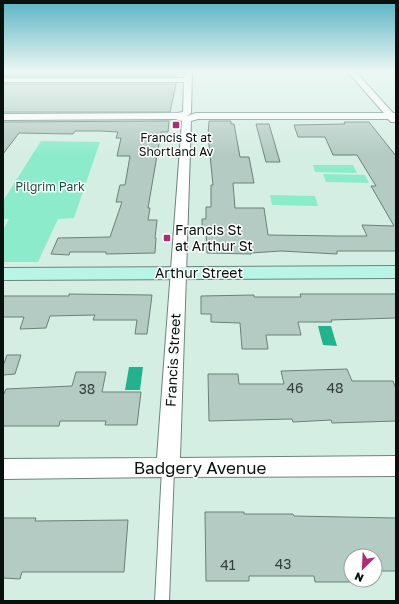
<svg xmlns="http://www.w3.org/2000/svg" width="399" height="604" viewBox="0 0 399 604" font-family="'Golos Text',sans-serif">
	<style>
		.green { fill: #8cebcb }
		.water { fill: #22b28d }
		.building { fill: #b3cbc2; stroke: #6a8178 }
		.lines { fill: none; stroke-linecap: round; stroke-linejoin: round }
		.lane-casing { stroke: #6d847b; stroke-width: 2 }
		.street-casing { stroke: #6d847b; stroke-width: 2 }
		.secondary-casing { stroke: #6d847b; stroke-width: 2 }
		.lane { fill: #fff; fill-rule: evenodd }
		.street { fill: #fff; fill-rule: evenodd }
		.secondary { fill: #b9f5e7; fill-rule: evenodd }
		.poi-dot { fill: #ae2b76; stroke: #fff; stroke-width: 1.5 }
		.labels { text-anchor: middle; stroke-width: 3; stroke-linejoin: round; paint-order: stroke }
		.far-poi-label { font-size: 12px; fill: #08110e; stroke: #fff }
		.far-park-label { font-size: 12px; fill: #174e3e; stroke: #fff }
		.poi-label { font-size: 14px; fill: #08110e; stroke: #fff; text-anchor: start }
		.street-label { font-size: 14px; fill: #08110e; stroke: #fff }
		.near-number-label { font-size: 14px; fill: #33403b }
		.near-street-label { font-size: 17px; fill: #08110e; stroke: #fff }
	</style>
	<rect width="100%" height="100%" fill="#d5eee4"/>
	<path class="green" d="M41,141l59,1 -26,76 -16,1 -20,43h-35v-32l6,-11h-6v-18z
		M313,165h40l4,8 -42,-1z
		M323,174l42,1 4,8 -43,-1z
		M270,195l45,1 3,10 -46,-1z"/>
	<path class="water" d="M318,326h13l6,20 -14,-1z
		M129,367h14l-3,23h-15z"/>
	<path class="building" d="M13,71h164l-1,5h-173v-4z
		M3,84h173l-6,28h-167z
		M169,121l-1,11h-7l-13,76h2l-2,12h9l-2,18h1l-1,15 -49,1v-2h-36l-1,3 -18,-1 7,-16 52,-1 12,-35h-6l4,-17h5l5,-29h-13l4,-18h-5l2,-6 -17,-1h-26l-2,3 -54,-1 -16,21v-32z
		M209,121h22v3h3l6,33h9l5,26h-21l2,25h29l4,27 71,1h28l-5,-11 32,1 -23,-40h5l-19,-31h-24l-8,-18h-27l-4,-12 51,-1 -1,-2h25l27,34v95h-59v3l-56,-3 -30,2v1l-44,-1 -1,-20h-4v-14h4v-12h5v-22h2l-5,-50z
		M256,124h13l11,38h-14z
		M69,294l83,1 -5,39h-12l2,-14h-44l2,-5 -45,1 -4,12 -26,1 4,-12h-21v-21h66z
		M300,294h96v24l-65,2 1,2h-34l3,13h-35l2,14h-26l-2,-26 -29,-1v-8h-10v-18l53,-1v2h47z
		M7,355h14l-6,19 -12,1v-9z
		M347,369l5,12h41l3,8v32l-64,2 -1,-3 -38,2 -1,-3 -83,2 -1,-47h30l1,10h45l-3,-13z
		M76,372h30l-4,20h39l-4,33h-32l1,-4h-46l-1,5h-56v-30l3,-7 66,-3z
		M205,512h39v2h49l1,2 102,2v53h-21v-15h-24v26h-36l-1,-6h-65v5h-43z
		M3,518h33l-1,3 93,-1 -4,52h-102l-2,7 -17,-1z"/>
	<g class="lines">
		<defs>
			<path id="lane" d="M168,464l4,2 2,3 -5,132h-14l7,-132 2,-3z"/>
			<path id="street" d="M185,71h7l-1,42 -4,3 9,-3h188l-37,-42h8l38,42h3v9h-5l-3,-3h-190l-7,2 -11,337 216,-2v20l-224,1 -4,2 -4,-2 -161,2v-20l154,-1 25,-337 -7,-2 -172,1v-6l174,-1 6,-1 1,-30h-181v-4h181z"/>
			<path id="secondary" d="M396,266v12l-393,2v-12z"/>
		</defs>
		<use href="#lane" class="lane-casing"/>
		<use href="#street" class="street-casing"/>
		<use href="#secondary" class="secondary-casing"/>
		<use href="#lane" class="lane"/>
		<use href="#street" class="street"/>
		<use href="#secondary" class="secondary"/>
	</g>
	<linearGradient id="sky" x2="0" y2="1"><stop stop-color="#59b3c4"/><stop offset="0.46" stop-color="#ecf7f3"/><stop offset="1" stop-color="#ecf7f3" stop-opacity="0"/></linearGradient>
	<rect width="399" height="155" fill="url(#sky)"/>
	<g class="poi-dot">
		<rect x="172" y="121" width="8" height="8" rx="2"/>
		<rect x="163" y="234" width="8" height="8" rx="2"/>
	</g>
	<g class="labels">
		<g class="far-poi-label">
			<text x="176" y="142">Francis St at<tspan x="176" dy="14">Shortland Av</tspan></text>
		</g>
		<g class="far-park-label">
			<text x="50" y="191">Pilgrim Park</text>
		</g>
		<g class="poi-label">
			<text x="175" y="235">Francis St<tspan x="175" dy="16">at Arthur St</tspan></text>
		</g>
		<g class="street-label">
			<text x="199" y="278">Arthur Street</text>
			<text transform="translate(173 360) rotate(-87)" y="5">Francis Street</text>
		</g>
		<g class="near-number-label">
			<text x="295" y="393">46</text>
			<text x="335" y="393">48</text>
			<text x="87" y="394">38</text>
			<text x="283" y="569">43</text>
			<text x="228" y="570">41</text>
		</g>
		<g class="near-street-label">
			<text x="200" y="474">Badgery Avenue</text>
		</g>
	</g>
	<rect width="399" height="604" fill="none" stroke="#08110e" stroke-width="8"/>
	<g transform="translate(363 568) rotate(204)"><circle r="19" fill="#ffffff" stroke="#9ca09f"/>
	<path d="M0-3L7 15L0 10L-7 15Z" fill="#ae2b76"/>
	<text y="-6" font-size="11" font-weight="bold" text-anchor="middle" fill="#08110e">N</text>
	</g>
</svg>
